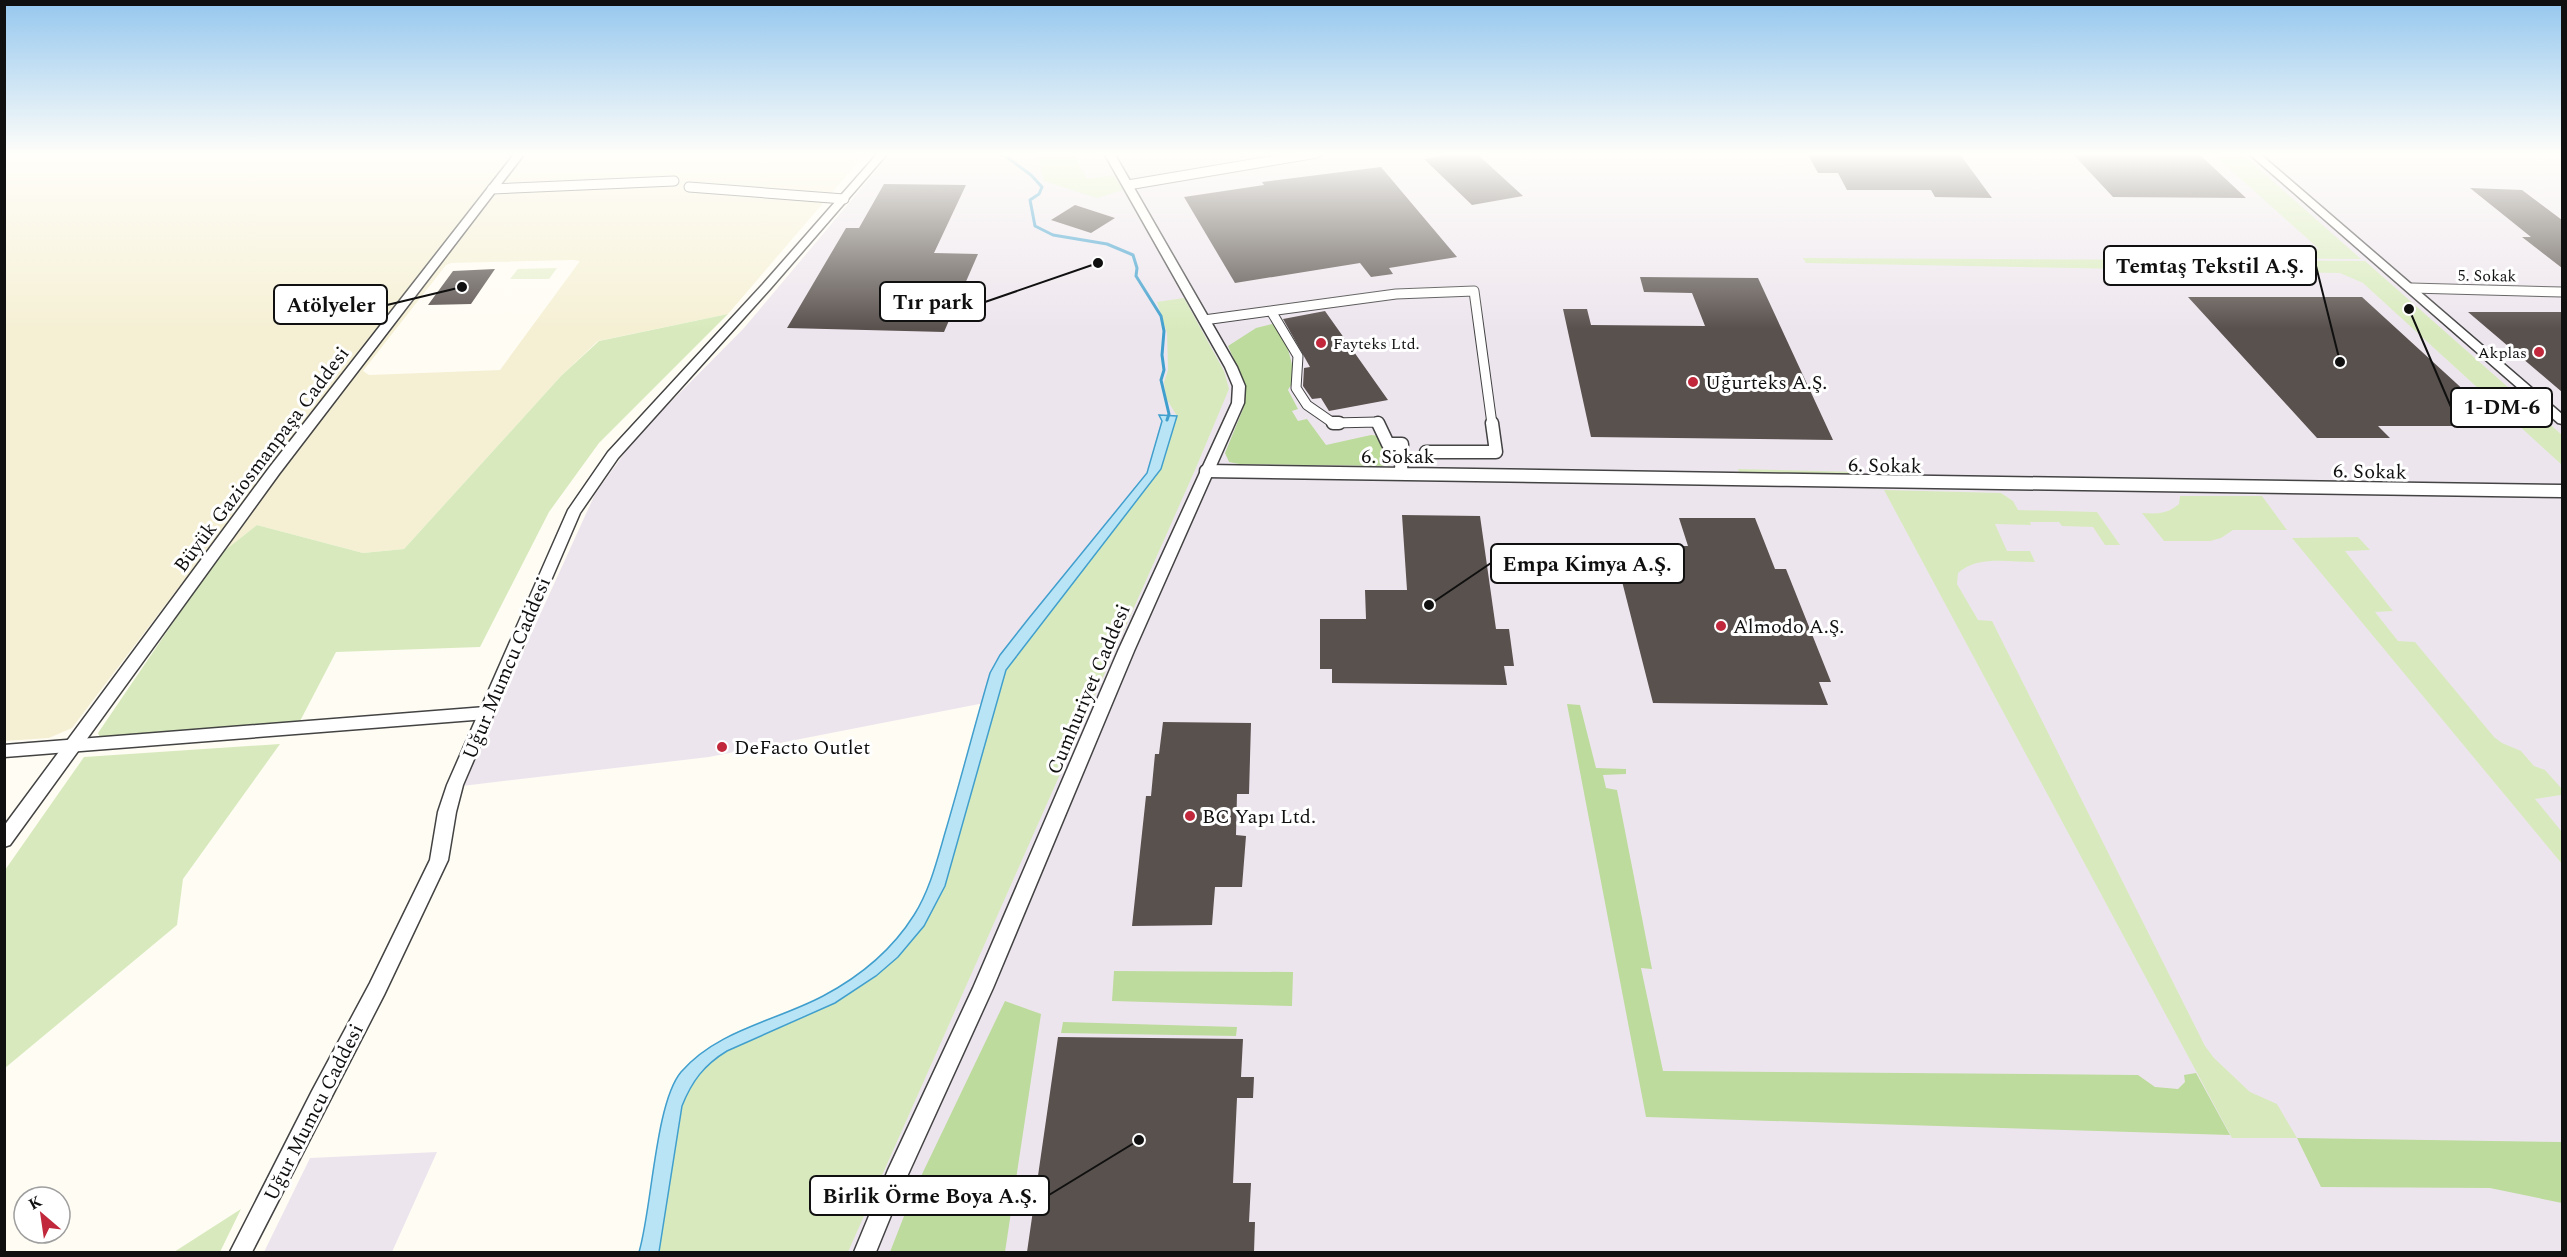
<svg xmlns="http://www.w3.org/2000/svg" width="2567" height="1257" viewBox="0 0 2567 1257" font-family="Spectral,serif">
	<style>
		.industrial { fill: #ede5ee }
		.farmland { fill: #f5f0d4; fill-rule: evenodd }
		.green { fill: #d8eabd }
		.forest { fill: #bddb9c }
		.pitch { fill: #e8f1cf }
		.water { fill: #b9e4f6; stroke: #409fcd; stroke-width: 1.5 }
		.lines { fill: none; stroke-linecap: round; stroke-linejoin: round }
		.stream { stroke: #409fcd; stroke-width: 3 }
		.building { fill: #59514d }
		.minor-far1-casing { stroke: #434343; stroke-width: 11 }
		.minor-casing { stroke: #434343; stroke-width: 15 }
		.tertiary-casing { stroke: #434343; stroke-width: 3 }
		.minor-far1 { stroke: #fff; stroke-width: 9 }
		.minor { stroke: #fff; stroke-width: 12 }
		.tertiary { fill: #fff; fill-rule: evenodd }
		.poi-dot { fill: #c1283b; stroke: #fff; stroke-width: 2 }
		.labels { text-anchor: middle; stroke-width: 6; stroke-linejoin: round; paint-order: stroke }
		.far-street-label { font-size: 16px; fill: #101010; stroke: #fff }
		.far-poi-label { font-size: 16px; fill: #101010; stroke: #fff; text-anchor: start }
		.poi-label { font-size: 20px; fill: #101010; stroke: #fff; text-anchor: start }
		.street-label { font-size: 20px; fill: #101010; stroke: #fff }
		.leader { fill: none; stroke: #101010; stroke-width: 2 }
		.callout-dot { fill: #101010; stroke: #fff; stroke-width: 2 }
		.callout { fill: #fff; stroke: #101010; stroke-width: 2 }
		.callout-label { font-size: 21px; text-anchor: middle; font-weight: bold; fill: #101010 }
	</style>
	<rect width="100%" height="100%" fill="#fffcf4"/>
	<path class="industrial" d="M891,153h1671v1099h-1860l181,-234 127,-320 -301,59 -247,29 133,-292 41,-57 108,-109z
		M437,1152l-45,100h-128l46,-94z"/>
	<path class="farmland" d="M5,153h861l-138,161 -130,27 -37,35 -157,173 -41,4 -106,-28 -78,62 -107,141 -23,10 -44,3zM573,260l7,1 -80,109 -131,5 -6,-4 83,-106 5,-2z"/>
	<path class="green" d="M1037,153h36l14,26 27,-4 9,15 -26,8 -53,-17z
		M2212,153h29l120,106 -149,-1 -7,-8 114,-1z
		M1803,258l562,3 197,174v30l-199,-182 -23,-10 -534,-10z
		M1184,298l40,73 5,18 -34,81 -347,782h-189l23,-146c10,-25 22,-41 45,-55l108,-48 41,-27 22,-19 26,-31 21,-40 61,-216 155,-201 16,-53 -11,-18 -2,-16 4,-12 -1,-37 -10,-31z
		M728,314l-129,129 -50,69 -69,135 -144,5 -38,73 -197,15 -3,-7 121,-178 38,-30 106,28 41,-4 157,-173 38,-35z
		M1738,469l120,3 2,3 -121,-3z
		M1884,490l117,3 12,8 5,9 79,2 23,33h-15l-12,-18 -31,-1 -3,-4h-29l1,3 -36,-1 12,27h23l5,11c-25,0 -58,-7 -77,11l-1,11 21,36 14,1 213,425 9,12 36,34 27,12 20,34h-65z
		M2180,496h82l25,34h-54l-12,8 -11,3h-46l-22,-28c16,1 25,1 37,-9z
		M2358,537l12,13 -25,1 48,60 -18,1 23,29 17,1 79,95 8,6 19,8 13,15 11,4 17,19 -1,6 -26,4 27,33v32l-270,-326z
		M280,744l-97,135 -6,46 -172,143v-198l79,-113z
		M241,1209l-21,43h-46z"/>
	<path class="forest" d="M1272,324c12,4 24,46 21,58 -1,3 -4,5 -5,8l10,19 -6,2 6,10 9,-2 19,26 45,-10 9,1 11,28 -2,2 -150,-2 -10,-2 -4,-9 18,-44 3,-23 -18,-40 28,-18z
		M1567,704l13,1 16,63 30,1v5l-23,1 3,13 11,2 35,179 -11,-1 22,103 475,4 17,12 23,2 7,-7 -1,-7 12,-2 34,62 -584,-18z
		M1114,971l179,1 -1,34 -180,-5z
		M1005,1001l36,13 -36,238h-115l23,-59z
		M1063,1022l174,5 -1,9 -175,-3z
		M2297,1138l265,4v61l-72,-15 -169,-1z"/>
	<path class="pitch" d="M557,268l-8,11h-39l8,-10z"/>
	<path class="water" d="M1159,415l18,1 -16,53 -155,201 -61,216 -21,40 -26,31 -22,19 -41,27 -108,48c-23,14 -35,30 -45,55l-23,146h-20c13,-43 16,-149 42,-180 36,-42 95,-51 142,-76 36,-19 69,-46 91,-81 17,-27 24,-59 33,-89 15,-51 28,-102 43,-153l10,-18 29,-37 118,-145 15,-52z"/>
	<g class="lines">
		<path class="stream" d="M1001,153l30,22 11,12 -3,7 -9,6 5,26 18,9 54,9 26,11 4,13 -1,8 25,40 3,15 -2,24 2,15 -3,10 8,34 -2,6"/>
	</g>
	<path class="building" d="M1456,153h20l47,43 -51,9 -48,-46z
		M1807,153h152l33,45 -57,-1 -4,-7h-84l-9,-17h-20z
		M2072,153h126l48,45 -133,-1z
		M1381,167l76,90 -68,11 4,6 -22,3 -11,-14 -125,20 -51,-86 80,-12 -2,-3z
		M884,184l82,1 -32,68 44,1 -34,78 -157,-4 59,-100h13z
		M2470,188l52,2 40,30v48l-40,-31h9z
		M1075,205l40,13 -24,15 -40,-13z
		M495,269l-24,35 -43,1 25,-34z
		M1640,277l118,1 75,162 -242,-3 -28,-128h24l4,16 114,1 -13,-33 -48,-1z
		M2188,297h174l141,129h-125l12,12h-73z
		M1325,311l63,89 -59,11 -8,-13 -9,1 -9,-13 1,-18 6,-1 -27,-48z
		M2468,312h94v80z
		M1402,515l78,1 16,113h13l5,37h-10l3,19 -175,-2v-14h-12v-50h46l-1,-29h42z
		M1679,518h76l20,51h11l45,113h-12l9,23 -175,-2 -40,-157h75z
		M1163,722l88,1 -2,71h-12l-1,41 10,1 -4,51h-27l-3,38 -80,1 14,-130h5l4,-42h4z
		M1058,1037l185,2 -2,38h13l-1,21h-16l-4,85h18l-2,39h6l-1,30h-227z"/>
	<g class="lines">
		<defs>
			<path id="minor-far1" d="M1128,185l189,-32
				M689,187l155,12
				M492,189l182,-8
				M2411,288l151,4
				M1271,311l27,45 -2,32 11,17 26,18 45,-1 1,2
				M1204,320l192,-26 78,-3 18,133"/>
			<path id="minor" d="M1333,423h6
				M1378,423l10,21h14l-1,30
				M1426,452h70l-4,-29
				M1206,471c452,6 904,15 1356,20
				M4,751l482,-38"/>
			<path id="tertiary" d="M515,153h10l-246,321 -269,371 -6,2v-21l265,-358z
				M878,153h10l-117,135 -153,170 -38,55 -117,272 -7,27 -8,48 -64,135 -132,257h-22l82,-161 58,-108 60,-123 8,-48 9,-27 121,-275 40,-58 155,-168z
				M1104,153h10l123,214 8,19 -1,17 -110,248 -141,337 -88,193 -29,71h-22l34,-82 85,-182 145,-337 114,-248 1,-17 -8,-19z
				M2248,153h11l303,261v10l-4,-1z"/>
		</defs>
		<use href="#minor-far1" class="minor-far1-casing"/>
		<use href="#minor" class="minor-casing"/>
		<use href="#tertiary" class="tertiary-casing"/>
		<use href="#minor-far1" class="minor-far1"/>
		<use href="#minor" class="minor"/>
		<use href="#tertiary" class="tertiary"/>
	</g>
	<linearGradient id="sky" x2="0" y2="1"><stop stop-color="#95c7ee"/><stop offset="0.47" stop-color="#fffefa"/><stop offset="1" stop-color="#fffefa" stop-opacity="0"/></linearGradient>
	<rect width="2567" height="329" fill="url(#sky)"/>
	<g class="poi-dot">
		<circle cx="1321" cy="343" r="6"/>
		<circle cx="2539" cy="352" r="6"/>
		<circle cx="1693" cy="382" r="6"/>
		<circle cx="1721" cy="626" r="6"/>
		<circle cx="722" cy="747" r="6"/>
		<circle cx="1190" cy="816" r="6"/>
	</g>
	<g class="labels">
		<g class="far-street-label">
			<text transform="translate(2487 275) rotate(1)" y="6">5. Sokak</text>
		</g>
		<g class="far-poi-label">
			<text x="1333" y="349">Fayteks Ltd.</text>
			<text x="2527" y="358" text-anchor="end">Akplas</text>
		</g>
		<g class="poi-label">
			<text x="1705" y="389">Uğurteks A.Ş.</text>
			<text x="1733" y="633">Almodo A.Ş.</text>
			<text x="734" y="754">DeFacto Outlet</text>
			<text x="1202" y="823">BC Yapı Ltd.</text>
		</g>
		<g class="street-label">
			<text x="1398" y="463">6. Sokak</text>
			<text transform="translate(261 459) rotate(-53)" y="7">Büyük Gaziosmanpaşa Caddesi</text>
			<text transform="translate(1885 465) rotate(1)" y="7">6. Sokak</text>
			<text transform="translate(2370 471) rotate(1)" y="7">6. Sokak</text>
			<text transform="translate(506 668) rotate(-67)" y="7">Uğur Mumcu Caddesi</text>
			<text transform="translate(1088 689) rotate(-67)" y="7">Cumhuriyet Caddesi</text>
			<text transform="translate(313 1112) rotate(-63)" y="7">Uğur Mumcu Caddesi</text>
		</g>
	</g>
	<path class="leader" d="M2340 362L2316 266M1098 263L985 302M462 287L387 305M2409 309L2451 407M1429 605L1491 563M1139 1140L1049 1195"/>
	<g class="callout-dot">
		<circle cx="2340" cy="362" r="6"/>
		<circle cx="1098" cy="263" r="6"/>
		<circle cx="462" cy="287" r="6"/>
		<circle cx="2409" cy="309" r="6"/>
		<circle cx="1429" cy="605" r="6"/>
		<circle cx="1139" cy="1140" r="6"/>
	</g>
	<g class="callout">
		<rect x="2104" y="246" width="212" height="39" rx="6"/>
		<rect x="880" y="282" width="105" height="39" rx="6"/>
		<rect x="274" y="285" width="113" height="39" rx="6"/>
		<rect x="2451" y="388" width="101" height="39" rx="6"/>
		<rect x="1491" y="544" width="193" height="39" rx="6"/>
		<rect x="810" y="1176" width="239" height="39" rx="6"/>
	</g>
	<g class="callout-label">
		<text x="2210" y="273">Temtaş Tekstil A.Ş.</text>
		<text x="933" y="309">Tır park</text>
		<text x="331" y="312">Atölyeler</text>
		<text x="2502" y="414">1-DM-6</text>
		<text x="1587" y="571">Empa Kimya A.Ş.</text>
		<text x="930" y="1203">Birlik Örme Boya A.Ş.</text>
	</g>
	<rect width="2567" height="1257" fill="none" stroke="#101010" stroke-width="12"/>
	<g transform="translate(42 1215) rotate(331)"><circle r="28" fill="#ffffff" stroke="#9f9f9f" stroke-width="1.5"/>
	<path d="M0-4.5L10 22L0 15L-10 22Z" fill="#c1283b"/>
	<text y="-9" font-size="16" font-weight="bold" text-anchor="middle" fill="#101010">K</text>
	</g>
</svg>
